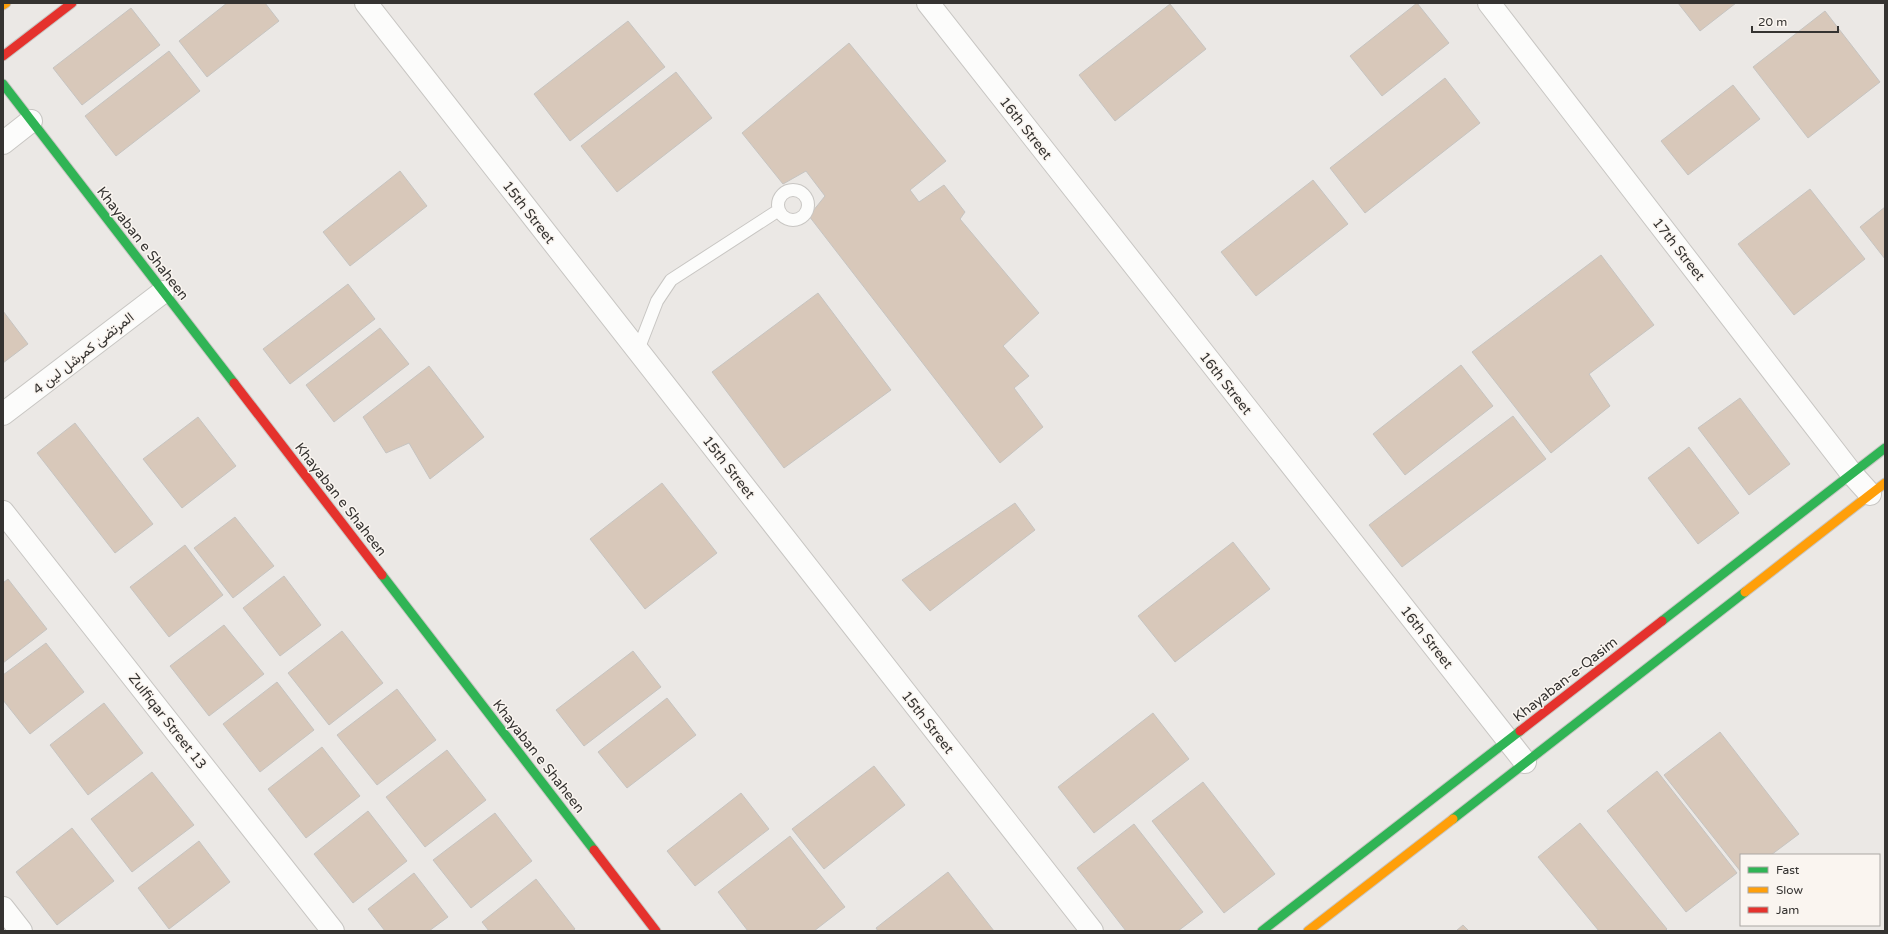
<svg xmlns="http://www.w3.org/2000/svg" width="1888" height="934" viewBox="0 0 1888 934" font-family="'Varela Round',Vazirmatn,sans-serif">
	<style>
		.building { fill: #d8c8ba; stroke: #c6c4c1 }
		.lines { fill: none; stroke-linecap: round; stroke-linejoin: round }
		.lane-casing { stroke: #c8c6c3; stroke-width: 14 }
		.street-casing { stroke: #c8c6c3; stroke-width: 24 }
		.fast-casing { stroke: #c8c6c3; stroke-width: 11 }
		.slow-casing { stroke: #c8c6c3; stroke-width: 11 }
		.jam-casing { stroke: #c8c6c3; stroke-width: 11 }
		.lane { stroke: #fcfcfb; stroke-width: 12 }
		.street { stroke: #fcfcfb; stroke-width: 22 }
		.fast { stroke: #30b455; stroke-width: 9 }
		.slow { stroke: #ff9f0a; stroke-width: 9 }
		.jam { stroke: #e5322d; stroke-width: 9 }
		.labels { text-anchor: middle; stroke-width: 3; stroke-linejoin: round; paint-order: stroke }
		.street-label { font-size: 14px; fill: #353331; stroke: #faf5f0 }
	</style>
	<rect width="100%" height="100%" fill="#ebe8e5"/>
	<path class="building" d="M227,3h38l14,18 -72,56 -28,-36z
		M1417,3l32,40 -67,53 -32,-40z
		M1678,3h58l-36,28z
		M1170,4l36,45 -91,72 -36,-46z
		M131,8l29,37 -78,60 -29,-37z
		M1825,11l55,71 -72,56 -55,-71z
		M628,21l37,46 -95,74 -36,-47z
		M849,43l97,118 -36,29 9,12 25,-17 21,27 -5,7 79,94 -36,33 26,30 -15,12 29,39 -43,36 -191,-247 16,-20 -19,-25 -23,13 -41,-51z
		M169,51l31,40 -84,65 -31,-40z
		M676,72l36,46 -95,74 -36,-46z
		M1445,78l35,45 -115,90 -35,-45z
		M1733,85l27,34 -72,56 -27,-34z
		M400,171l27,35 -77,60 -27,-34z
		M1313,180l35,44 -92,72 -35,-44z
		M1810,189l55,70 -71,56 -56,-71z
		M1885,207v52l-25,-32z
		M1601,255l53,70 -65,49 21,32 -59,47 -79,-101z
		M348,284l27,35 -85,65 -27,-35z
		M818,293l73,97 -107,78 -72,-96z
		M3,311l25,33 -25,19z
		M380,328l29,36 -75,58 -28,-37z
		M1461,365l32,41 -88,69 -32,-41z
		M429,366l55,71 -54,42 -21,-36 -23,10 -23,-36z
		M1740,398l50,66 -41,31 -51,-67z
		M1513,416l33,43 -144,108 -33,-42z
		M198,417l38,49 -54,42 -39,-49z
		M75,423l78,101 -38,29 -78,-100z
		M1689,447l50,66 -41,31 -50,-66z
		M662,483l55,70 -72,56 -55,-70z
		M1015,503l20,27 -105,81 -28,-31z
		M235,517l39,49 -41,32 -39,-50z
		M1233,542l37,47 -95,73 -37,-46z
		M185,545l38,50 -54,42 -39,-50z
		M284,576l37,49 -41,31 -37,-48z
		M8,579l39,50 -44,34v-80z
		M224,625l40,49 -55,42 -39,-50z
		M342,631l41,52 -54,42 -41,-52z
		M46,643l38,49 -54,42 -27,-34v-25z
		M633,651l28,36 -77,59 -28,-36z
		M277,682l37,48 -54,42 -37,-48z
		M397,689l39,51 -59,45 -40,-50z
		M667,698l29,37 -69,53 -29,-36z
		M104,703l39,50 -55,42 -38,-50z
		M1153,713l36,46 -95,74 -36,-46z
		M1720,732l79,102 -28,21h-30v17l-77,-97z
		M322,747l38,49 -54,42 -38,-49z
		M447,750l39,50 -61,47 -39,-50z
		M874,766l31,39 -81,64 -32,-40z
		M1657,771l80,102 -51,39 -79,-101z
		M152,772l42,53 -62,47 -41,-53z
		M1203,782l72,92 -51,39 -72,-92z
		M741,793l28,36 -74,57 -28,-35z
		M368,811l39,50 -54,42 -39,-49z
		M495,813l37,48 -61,47 -38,-48z
		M1580,823l87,106 -2,2h-66l-61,-74z
		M1134,824l69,88 -25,19h-52l-49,-63z
		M72,828l42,53 -57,44 -41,-53z
		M790,836l55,71 -31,24h-66l-30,-39z
		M199,841l31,41 -61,47 -31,-41z
		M948,872l46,59h-116l-2,-3z
		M414,873l34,44 -19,14h-44l-17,-22z
		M536,879l39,50 -3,2h-83l-7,-9z
		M1463,925l6,6h-13z"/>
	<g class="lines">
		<defs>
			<path id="lane" d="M778 205a15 15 0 1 1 30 0a15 15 0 1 1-30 0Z
				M638,350l19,-49 14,-21 108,-70"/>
			<path id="street" d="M366,3l726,928
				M928,3l597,759
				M1489,3l363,471 18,20
				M3,143l28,-22
				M3,414l160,-122
				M3,512l330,419
				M3,908l18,23"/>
			<path id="fast" d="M3,84l231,299
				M382,575l212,275
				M1662,621l223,-173
				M1453,819l292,-227
				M1262,931l258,-200"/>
			<path id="slow" d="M3,5l3,-2
				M1745,592l140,-109
				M1308,931l145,-112"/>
			<path id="jam" d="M3,56l69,-53
				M234,383l148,192
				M1520,731l142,-110
				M594,850l62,81"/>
		</defs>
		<use href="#lane" class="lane-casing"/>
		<use href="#street" class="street-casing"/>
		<use href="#fast" class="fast-casing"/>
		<use href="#slow" class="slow-casing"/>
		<use href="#jam" class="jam-casing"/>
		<use href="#lane" class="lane"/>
		<use href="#street" class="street"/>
		<use href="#fast" class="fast"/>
		<use href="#slow" class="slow"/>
		<use href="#jam" class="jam"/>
	</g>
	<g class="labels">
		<g class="street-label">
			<text transform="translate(1026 128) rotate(52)" y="5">16th Street</text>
			<text transform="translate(529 212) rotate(52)" y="5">15th Street</text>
			<text transform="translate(143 243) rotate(52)" y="5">Khayaban e Shaheen</text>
			<text transform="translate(1679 249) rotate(52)" y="5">17th Street</text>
			<text transform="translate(83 353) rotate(-38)" y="5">المرتضیٰ کمرشل لین 4</text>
			<text transform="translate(1226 383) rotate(52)" y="5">16th Street</text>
			<text transform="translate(729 467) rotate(52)" y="5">15th Street</text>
			<text transform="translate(341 499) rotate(52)" y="5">Khayaban e Shaheen</text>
			<text transform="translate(1427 637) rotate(52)" y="5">16th Street</text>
			<text transform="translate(1565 679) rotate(-38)" y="5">Khayaban-e-Qasim</text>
			<text transform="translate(168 721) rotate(52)" y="5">Zulfiqar Street 13</text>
			<text transform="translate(928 722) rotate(52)" y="5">15th Street</text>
			<text transform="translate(539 756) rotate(52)" y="5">Khayaban e Shaheen</text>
		</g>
	</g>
	<rect width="1888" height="934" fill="none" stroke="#353331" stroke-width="8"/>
	<rect x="1740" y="854" width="140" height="72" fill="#faf5f0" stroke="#aba7a4"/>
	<rect x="1748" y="867" width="20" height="6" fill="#30b455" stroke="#aba7a4"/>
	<text x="1776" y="874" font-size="12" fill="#353331">Fast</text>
	<rect x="1748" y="887" width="20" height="6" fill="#ff9f0a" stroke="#aba7a4"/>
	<text x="1776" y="894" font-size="12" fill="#353331">Slow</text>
	<rect x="1748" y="907" width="20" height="6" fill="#e5322d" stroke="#aba7a4"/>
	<text x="1776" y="914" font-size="12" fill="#353331">Jam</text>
	<path d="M1752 26v6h86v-6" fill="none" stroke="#353331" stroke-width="2"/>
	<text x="1758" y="26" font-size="12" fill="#353331" stroke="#faf5f0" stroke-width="3" paint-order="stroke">20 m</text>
</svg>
